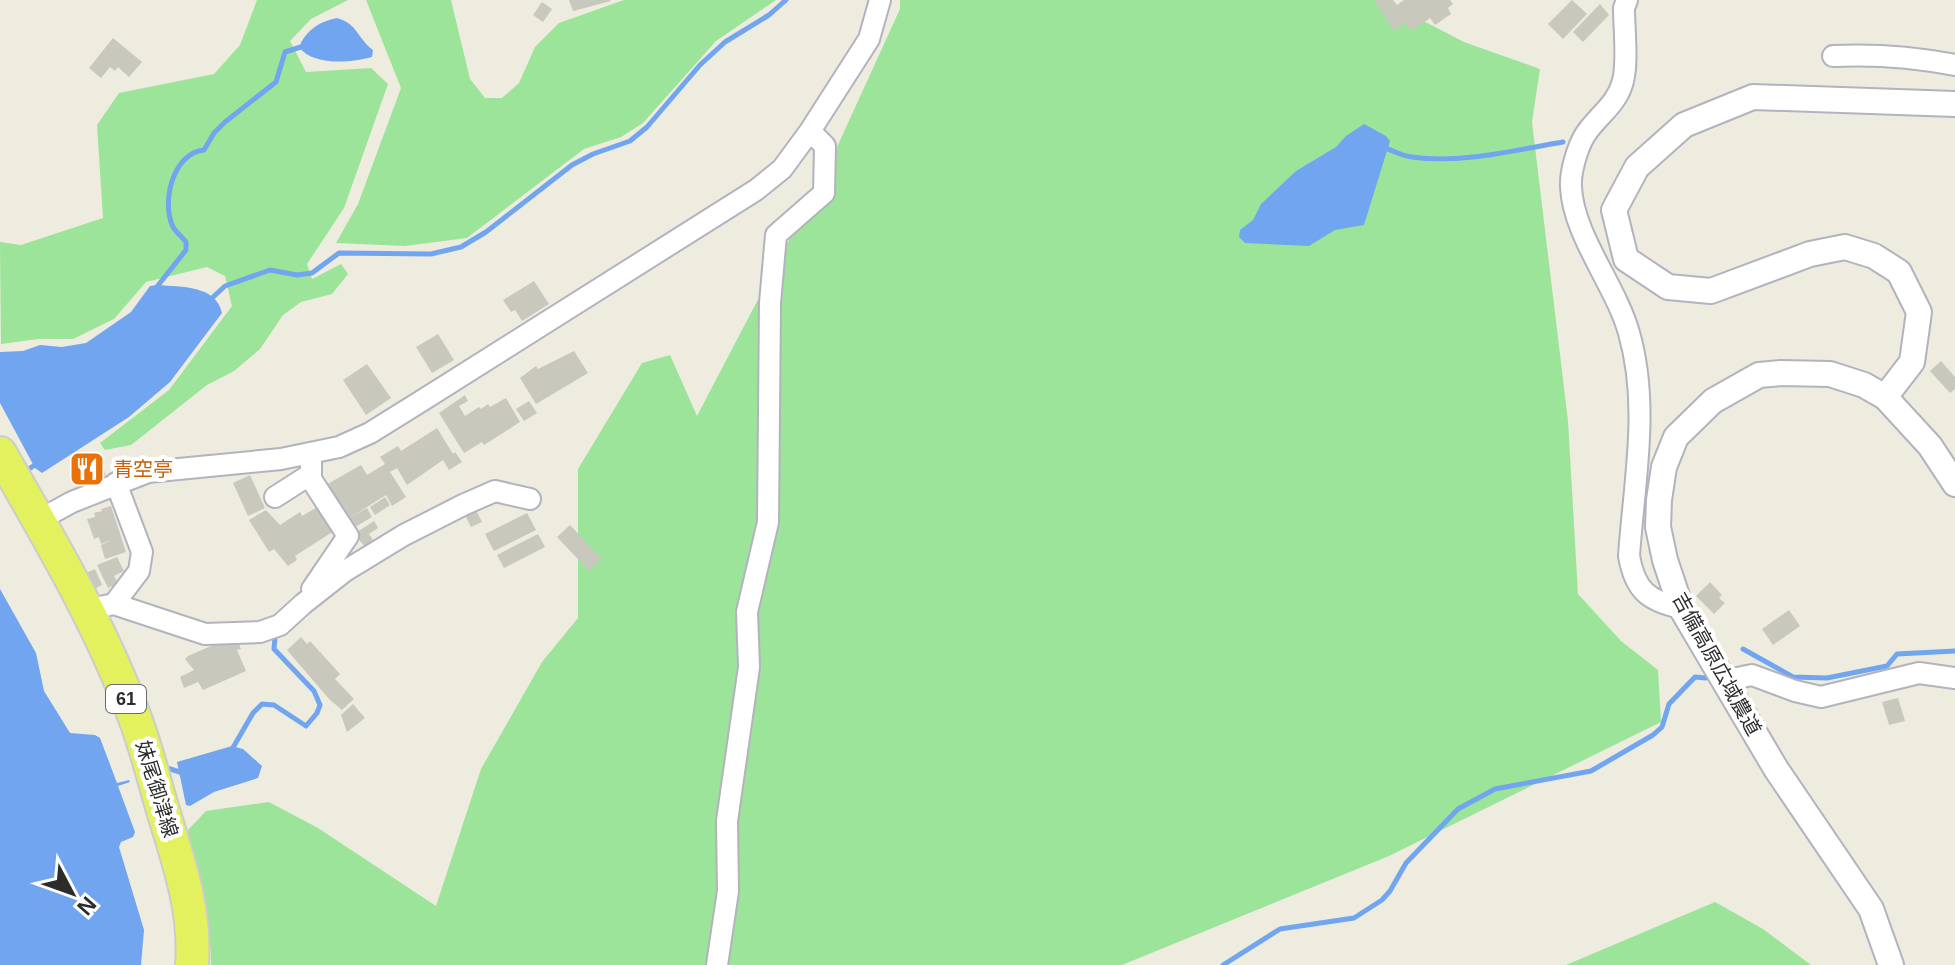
<svg xmlns="http://www.w3.org/2000/svg" width="1955" height="965" viewBox="0 0 1955 965" font-family="Helvetica,'Noto Sans JP',sans-serif">
	<style>
		.green { fill: #9ce49a }
		.water { fill: #71a5ef }
		.lines { fill: none; stroke-linecap: round; stroke-linejoin: round }
		.stream { stroke: #71a5ef; stroke-width: 5 }
		.building { fill: #c9c8bd }
		.minor-casing { stroke: #b3b2bf; stroke-width: 24 }
		.tertiary-casing { stroke: #b3b2bf; stroke-width: 28 }
		.primary-casing { stroke: #ccc; stroke-width: 36 }
		.minor { stroke: #fff; stroke-width: 20 }
		.tertiary { stroke: #fff; stroke-width: 24 }
		.primary { stroke: #e4f15f; stroke-width: 32 }
		.labels { text-anchor: middle; stroke-width: 8; stroke-linejoin: round; paint-order: stroke }
		.shield { fill: #fff; stroke: #6b6b6b; stroke-width: 2 }
		.shield-label { font-size: 18px; font-weight: bold; fill: #2c2c2c }
		.food-label { font-size: 20px; fill: #c56008; stroke: #fff; text-anchor: start }
		.street-label { font-size: 20px; fill: #2c2c2c; stroke: #fff }
	</style>
	<rect width="100%" height="100%" fill="#edecde"/>
	<path class="green" d="M257,0h91l-37,19 -21,22 16,31 65,-4 17,16 -44,124 -37,56 5,15 29,-15 7,10 -16,20 -31,8 -18,13 -23,34 -26,22 -27,14 -76,60 -26,5 -5,-7 69,-53 63,-84 -7,-30 -18,-9 -61,15 -32,37 -41,20h-35l-37,5 -1,-102 21,3 82,-27 -6,-93 22,-32 95,-19 26,-29z
		M366,0h85l19,79 15,19h17l17,-15 16,-36 24,-24 65,-23h152l-60,41 -73,82 -22,14 -37,12 -117,89 -62,8 -69,-3 22,-39 43,-116z
		M900,0h483l81,42 76,27 -8,53 36,299 10,173 43,47 37,29 3,52 -272,134 -267,109h-911v-14l-23,-121 18,-19 63,-9 49,26 118,78 45,-137 61,-107 36,-44v-149l64,-106 28,-8 27,61 135,-258 68,-149z
		M1715,902l48,27 48,36h-245z"/>
	<path class="water" d="M337,18c21,6 20,20 36,32l-1,7c-22,6 -59,9 -73,-10 7,-17 21,-26 38,-29z
		M1364,124l22,12 4,5 -26,84 -29,5 -26,16 -64,-3 -6,-6 1,-7 13,-10 8,-16 35,-33 40,-24 10,-11z
		M158,285c23,2 58,0 64,28l-52,69 -41,35 -87,56 -7,-5 -35,-65v-51l23,-1 17,-6 22,2 24,-4 45,-31 19,-26z
		M0,589l36,64 8,38 26,42 25,2 5,3 17,45 12,-3 1,2 -12,4 17,46 -2,5 -12,5 -2,5 25,83 -3,35h-141z
		M232,746l11,3 19,17 -4,12 -44,14 -24,14 -4,-1 -9,-43z"/>
	<g class="lines">
		<path class="stream" d="M1382,147c10,3 20,9 30,10 49,7 103,-7 151,-15
			M156,288l30,-38v-8c-4,-5 -10,-10 -13,-15 -12,-25 0,-74 31,-77l10,-17 11,-11 51,-40 9,-30 19,-6
			M211,299l14,-13 45,-16 27,5 15,-2 27,-20 92,1 30,-7 25,-15 86,-67 21,-11 37,-13 17,-14 53,-62 25,-23 44,-27 17,-15
			M29,469l10,-7
			M1743,649l50,28 34,1 60,-12 10,-12 58,-3
			M231,751l22,-38 9,-9 12,1 32,21 11,-13 3,-8 -6,-14 -40,-42 1,-12
			M167,768l16,5
			M1223,965l57,-36 74,-11 28,-18 8,-9 16,-28 52,-54 37,-20 96,-18 62,-36 9,-8 7,-23 26,-27 11,1"/>
	</g>
	<path class="building" d="M569,0h41l1,1 -38,10z
		M1374,0h19l4,5 7,-5h46l3,4 -5,4 3,6 -16,11 -5,-7 -19,13 -5,-8 -12,8z
		M1572,0l15,14 -24,25 -15,-15z
		M542,2l10,7 -9,13 -10,-7z
		M1600,4l9,11 -26,27 -10,-10z
		M113,38l29,24 -13,15 -11,-10 -3,4 -5,-4 -9,11 -12,-10z
		M534,281l15,23 -27,17 -7,-11 -4,2 -8,-12z
		M438,334l16,26 -22,13 -16,-26z
		M574,351l14,22 -52,31 -16,-26 16,-12 2,3z
		M1941,361l14,16v12l-5,4 -20,-22z
		M367,364l24,34 -25,17 -23,-35z
		M465,395l3,6 -9,5 6,10 14,-9 2,2 7,-5 2,3 16,-9 14,24 -36,23 -2,-3 -18,11 -25,-40z
		M529,401l8,12 -13,8 -8,-12z
		M437,428l16,26 2,-2 7,10 -13,8 -6,-10 -36,25 -10,-17 -7,4 16,25 -14,9 -6,-11 -35,22 16,-9 5,9 -20,12 -28,-43 37,-21 6,10 18,-11 -5,-7 18,-11 3,5z
		M101,462l5,13 -23,10 -3,-2 -3,-7 2,-4z
		M250,475l15,33 -17,8 -15,-33z
		M385,497l5,8 -15,10 -5,-8z
		M111,506l15,46 -21,7 -4,-14 11,-5 -11,4 -2,-7 -5,2 -7,-20 8,-2 -1,-4 8,-2 -1,-2z
		M319,506l18,23 -42,27 2,4 -9,6 -14,-17 -5,3 -20,-32 17,-10 14,15 20,-13 2,4z
		M474,506l8,16 -11,5 -8,-16z
		M527,513l9,17 -42,21 -9,-17z
		M374,521l4,7 -9,6 6,9 -9,5 -12,-14z
		M570,525l32,34 -13,12 -32,-34z
		M538,534l7,13 -41,21 -7,-13z
		M117,557l7,14 -10,5 4,7 -10,5 -11,-23z
		M95,569l7,16 -10,5 -6,-17z
		M1710,582l12,13 -3,3 6,5 -11,11 -18,-18z
		M1789,610l11,16 -27,19 -11,-16z
		M301,637l6,7 3,-3 30,33 -5,5 19,20 -12,11 -13,-11 -42,-49z
		M227,639h10l4,10 -4,1 9,21 -43,19 -5,-8 -14,6 -4,-11 14,-7 -9,-11 3,-3z
		M1898,698l7,23 -16,4 -7,-23z
		M353,704l12,14 -18,14 -6,-17z"/>
	<g class="lines">
		<defs>
			<path id="minor" d="M1627,0l-3,8c0,22 4,53 -1,73 -6,24 -26,35 -38,54 -8,13 -15,38 -14,52 2,48 45,99 58,146 21,73 5,149 0,223 6,34 19,45 52,52
				M1833,56c42,-2 81,1 122,9
				M311,455v24l37,57 -36,53
				M275,497l36,-23
				M39,520l33,-18 76,-30 133,-13 58,-12 31,-14 53,-33 333,-210 26,-21 28,-38 59,-92 11,-39
				M114,604l25,-33 3,-19 -26,-69
				M86,610l28,-6 91,30 55,-2 20,-7 23,-21 42,-33 59,-36 59,-30 32,-14 35,8
				M1723,681l29,-6 43,16 26,6 98,-24 36,5
				M717,965l11,-74 -1,-70 22,-154 -2,-55 21,-90 2,-219 6,-68 48,-42 1,-47 -15,-15"/>
			<path id="tertiary" d="M1885,397l27,-35 7,-50 -20,-40 -25,-16 -29,-9 -35,7 -99,37 -43,-4 -42,-28 -12,-49 23,-43 47,-42 69,-28 202,7
				M1891,965l-20,-56 -95,-140 -95,-161 -16,-48 -7,-33 1,-27 5,-33 12,-30 37,-36 46,-26 22,-2 49,1 34,11 21,12 45,49 25,38"/>
			<path id="primary" d="M0,453c49,85 101,173 135,265 12,32 20,66 30,99 15,49 31,96 27,148"/>
		</defs>
		<use href="#minor" class="minor-casing"/>
		<use href="#tertiary" class="tertiary-casing"/>
		<use href="#primary" class="primary-casing"/>
		<use href="#minor" class="minor"/>
		<use href="#tertiary" class="tertiary"/>
		<use href="#primary" class="primary"/>
	</g>
	<defs>
		<symbol id="restaurant-square" viewBox="-11 -11 22 22"><rect x="-9" y="-9" width="18" height="18" rx="4" fill="#e8710a" stroke="#fff"/><path d="M-5-6h1v4h1v-4h1v4h1v-4h1v5L-1.5 .5V6h-2V.5L-5-1ZM5-6V6H3V1.5H1.5Q1.5-4 5-6Z" fill="#fff"/></symbol>
	</defs>
	<g fill-rule="evenodd">
		<use href="#restaurant-square" x="67" y="449" width="40" height="40"/>
	</g>
	<g class="labels">
		<rect class="shield" x="106" y="685" width="40" height="28" rx="6"/>
		<g class="shield-label">
			<text x="126" y="705">61</text>
		</g>
		<g class="food-label">
			<text x="113" y="476">青空亭</text>
		</g>
		<g class="street-label">
			<text transform="translate(1717 664) rotate(61)" y="7">吉備高原広域農道</text>
			<text transform="translate(157 789) rotate(73)" y="7">妹尾御津線</text>
		</g>
	</g>
	<g transform="translate(72 893) rotate(131)" stroke="#ffffff" stroke-width="6" paint-order="stroke">
	<path d="M0-6L14 30L0 20L-14 30Z" fill="#2c2c2c"/>
	<text y="-12" font-size="22" font-weight="bold" text-anchor="middle" fill="#2c2c2c">N</text>
	</g>
</svg>
